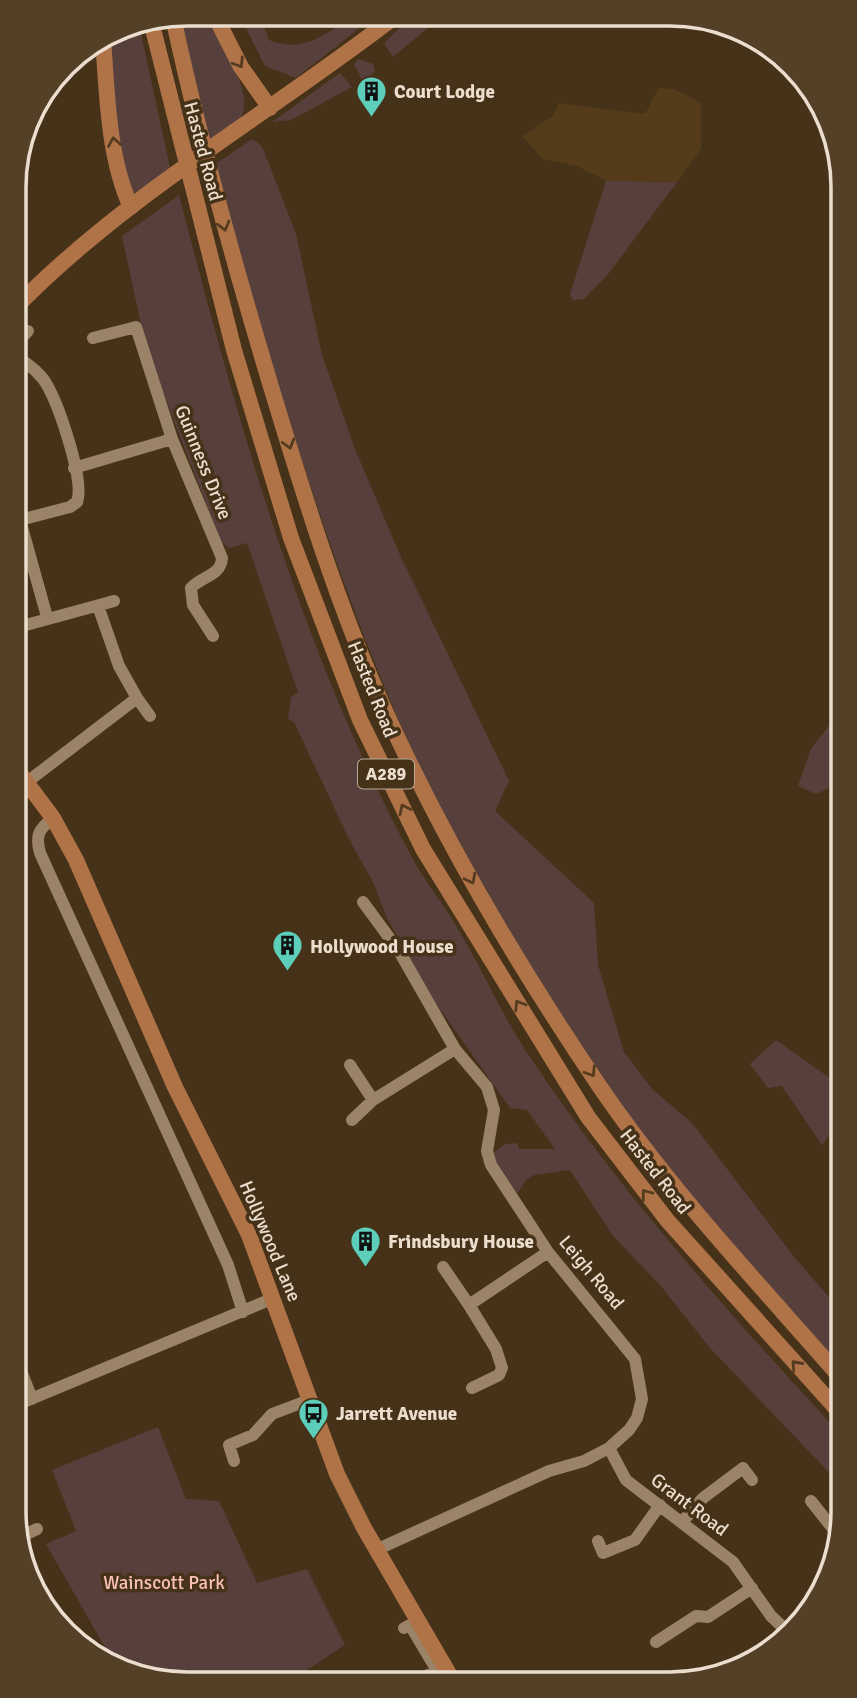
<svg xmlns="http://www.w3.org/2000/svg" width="857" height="1698" viewBox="0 0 857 1698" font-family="Signika,sans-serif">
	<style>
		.built { fill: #543b1a }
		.green { fill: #57403c }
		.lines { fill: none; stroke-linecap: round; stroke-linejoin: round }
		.minor { stroke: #9b8367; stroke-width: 12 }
		.major { stroke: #af7347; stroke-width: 16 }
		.oneway { stroke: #563c1f }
		.labels { text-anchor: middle; stroke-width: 7; stroke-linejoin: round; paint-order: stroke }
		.shield { fill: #463218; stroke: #baaa98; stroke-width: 2 }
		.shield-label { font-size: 18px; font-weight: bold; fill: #ebdecf }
		.poi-label { font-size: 19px; font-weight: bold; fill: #ebdecf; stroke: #463218; text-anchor: start }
		.street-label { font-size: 19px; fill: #ebdecf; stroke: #463218 }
		.park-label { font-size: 19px; fill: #f9c0b7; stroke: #463218 }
		.rim { fill: none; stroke: #ebdecf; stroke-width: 3.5 }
	</style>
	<rect width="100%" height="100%" fill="#463218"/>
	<path class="built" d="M659,88l15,1 27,14v46l-24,33 -71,-1 -29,-15 -34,-7 -21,-23 31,-20 6,-13 86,11z"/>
	<path class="green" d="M208,14c11,23 45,78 34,101 -6,12 -24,19 -34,26l-29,-125z
		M239,14h20l10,26c48,19 63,-25 107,-25l-80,63 -31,-12z
		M413,15l24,1 -8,11 -36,30 -9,-14z
		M139,24l31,144 -22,23 -9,3 -14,-5 -19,-153 15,-9z
		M359,59l14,5 2,7 -12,11 -9,-18z
		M340,73l12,14 -61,33 -19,2z
		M252,139l10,7 34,88 26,121 33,94 45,106 109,226 -14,30 99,92 4,62 26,87 28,37 40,34 103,135 46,53 1,62c-54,-63 -112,-124 -162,-189 -91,-117 -176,-247 -242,-379 -100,-203 -162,-423 -224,-640z
		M606,181l71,1 -68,91 -25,26 -11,1 -3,-6z
		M179,195c59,228 123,460 236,668 13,23 30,43 43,66 25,41 43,85 70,125 93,140 201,259 314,382v50l-132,-138 -50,-63 -47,-49 -43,-66 -36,5 -9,6 -7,12 -11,-10 -11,-18 -3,-12 12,-9 12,-1 2,6h36l-28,-39 -17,-2 -80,-113 -43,-77 -13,-34 -25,-45 -55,-117 -6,-3 3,-22 7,-5 -51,-149 -18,5 -9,-8 -74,-192 -24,-112z
		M838,714v70l-22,10 -18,-8 13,-37z
		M776,1040l64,45v34l-18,26 -40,-59 -14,2 -18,-24z
		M158,1427l28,72 33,2 38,82 50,-14 38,76 -55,36 -126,1 -53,-24 -65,-114 30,-13 -24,-61z"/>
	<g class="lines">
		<path class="minor" d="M93,338l43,-11 36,112 50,119c-1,18 -20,18 -31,30l2,17 20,31
			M15,345l13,-14
			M15,355c12,9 25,17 32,30 12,21 38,96 30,117l-7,5 -50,13 27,97
			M74,468l98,-29
			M15,504l5,16
			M15,628l99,-27
			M137,698l13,18
			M27,782l110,-84 -18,-32 -21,-60
			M53,818c-14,11 -18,17 -13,35l188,412 15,47
			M363,902l36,49 56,98 32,38 7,23 -7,41 4,14 57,87 87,107 7,40 -5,19 -8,12 -20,18 -25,13 -35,10 -173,79
			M350,1065l23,35 82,-51
			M352,1120l21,-20
			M443,1267l26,38 79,-53
			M469,1305l27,44 6,19 -3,7 -27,13
			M14,1353l18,46
			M14,1406l260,-108
			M609,1448l17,32 107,82 38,54 16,15
			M234,1461l-5,-16 24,-10 19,-21 37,-14
			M811,1501l27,34
			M683,1521l20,-23 40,-30 9,12
			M18,1538l19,-9
			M598,1541l5,12 32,-13 25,-35
			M404,1628l6,-3 32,54
			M656,1642l40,-26 12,1 44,-29
			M420,1679l22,-11"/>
		<path class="major" d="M214,14l27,53 29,41
			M173,17c27,126 62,250 99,373 32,106 65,213 110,314 60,134 136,262 218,383 71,104 159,197 242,292
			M151,21l83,329 57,188 69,182 63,129 165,268 79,103 175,195
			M103,38c4,54 5,120 28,169
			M15,308c112,-115 256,-195 382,-293
			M15,767l38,51 23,42 99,227 74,148 88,239 27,54 88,151"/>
	</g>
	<defs><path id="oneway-chevron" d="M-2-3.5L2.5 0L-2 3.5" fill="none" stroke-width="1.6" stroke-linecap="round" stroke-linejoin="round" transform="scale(1.75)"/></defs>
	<g class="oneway">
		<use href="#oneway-chevron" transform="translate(239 63) rotate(58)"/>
		<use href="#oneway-chevron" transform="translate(114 142) rotate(-99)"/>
		<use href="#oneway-chevron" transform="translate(224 226) rotate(75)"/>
		<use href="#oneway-chevron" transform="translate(289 444) rotate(73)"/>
		<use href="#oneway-chevron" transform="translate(404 809) rotate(-116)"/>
		<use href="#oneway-chevron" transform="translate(471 879) rotate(63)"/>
		<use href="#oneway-chevron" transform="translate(519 1005) rotate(-122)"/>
		<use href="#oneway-chevron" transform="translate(591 1072) rotate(58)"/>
		<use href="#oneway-chevron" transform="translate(646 1194) rotate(-127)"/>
		<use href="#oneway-chevron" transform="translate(796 1365) rotate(-132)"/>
	</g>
	<defs>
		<symbol id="building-pin" viewBox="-11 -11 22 30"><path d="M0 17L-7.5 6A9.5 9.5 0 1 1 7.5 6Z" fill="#5dceb9" stroke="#463218"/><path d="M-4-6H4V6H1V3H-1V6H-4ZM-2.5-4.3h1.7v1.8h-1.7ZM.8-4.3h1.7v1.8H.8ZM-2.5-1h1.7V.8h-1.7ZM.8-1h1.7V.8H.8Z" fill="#111"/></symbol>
		<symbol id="bus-pin" viewBox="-11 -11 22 30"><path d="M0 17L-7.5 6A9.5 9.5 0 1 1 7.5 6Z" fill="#5dceb9" stroke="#463218"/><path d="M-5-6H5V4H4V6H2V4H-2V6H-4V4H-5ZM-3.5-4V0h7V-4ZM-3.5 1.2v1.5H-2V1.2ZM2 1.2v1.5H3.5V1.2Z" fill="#111"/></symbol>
	</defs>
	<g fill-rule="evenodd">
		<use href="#building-pin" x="354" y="74" width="35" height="47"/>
		<use href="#building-pin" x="270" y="928" width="35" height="47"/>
		<use href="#building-pin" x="348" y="1224" width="35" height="47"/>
		<use href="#bus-pin" x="296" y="1396" width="35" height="47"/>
	</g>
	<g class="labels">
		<rect class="shield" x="358" y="759.5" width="56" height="29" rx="5"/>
		<g class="shield-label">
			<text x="386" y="780">A289</text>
		</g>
		<g class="poi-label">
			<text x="394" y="98">Court Lodge</text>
			<text x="310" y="953">Hollywood House</text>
			<text x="388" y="1248">Frindsbury House</text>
			<text x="336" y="1420">Jarrett Avenue</text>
		</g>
		<g class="street-label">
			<text transform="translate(204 151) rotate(75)" y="7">Hasted Road</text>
			<text transform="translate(204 462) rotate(68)" y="7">Guinness Drive</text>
			<text transform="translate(373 689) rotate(68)" y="7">Hasted Road</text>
			<text transform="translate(656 1171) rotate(52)" y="7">Hasted Road</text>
			<text transform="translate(271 1241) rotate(67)" y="7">Hollywood Lane</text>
			<text transform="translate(592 1272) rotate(50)" y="7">Leigh Road</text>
			<text transform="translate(690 1504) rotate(37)" y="7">Grant Road</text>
		</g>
		<g class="park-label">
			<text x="164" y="1589">Wainscott Park</text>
		</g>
	</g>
	<path d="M0 0H857V1698H0ZM187 26H670A161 161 0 0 1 831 187V1511A161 161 0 0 1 670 1672H187A161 161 0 0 1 26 1511V187A161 161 0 0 1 187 26Z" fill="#534027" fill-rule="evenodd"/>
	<path class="rim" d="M187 26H670A161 161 0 0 1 831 187V1511A161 161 0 0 1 670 1672H187A161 161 0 0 1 26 1511V187A161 161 0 0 1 187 26Z"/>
</svg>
